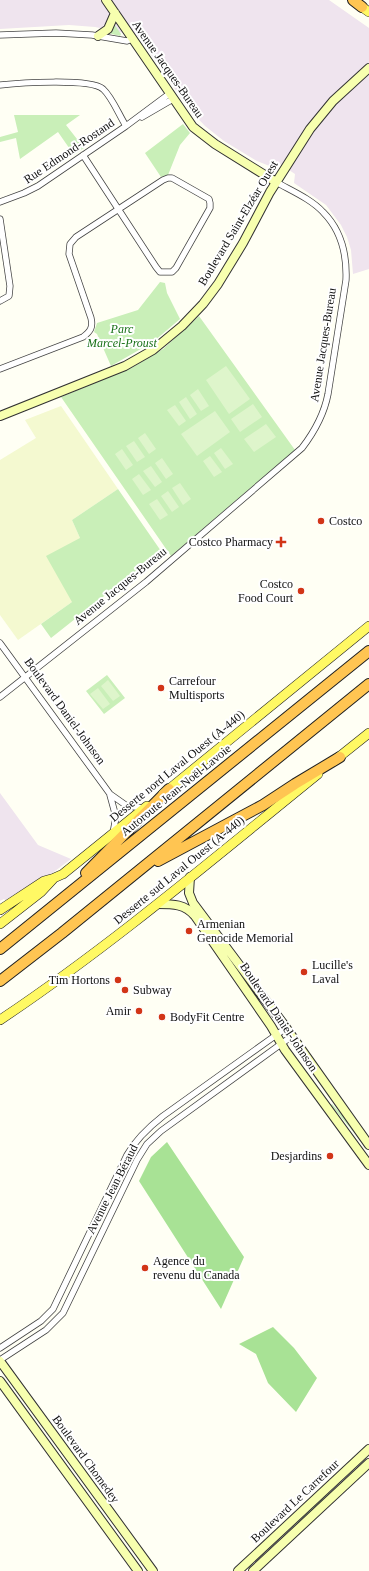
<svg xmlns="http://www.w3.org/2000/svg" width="369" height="1571" viewBox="0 0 369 1571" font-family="Georgia,serif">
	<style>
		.industrial { fill: #efe4ee }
		.farmland { fill: #f4f9d0 }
		.green { fill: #c9efb8 }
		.forest { fill: #a8e295 }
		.pitch { fill: #def5cb }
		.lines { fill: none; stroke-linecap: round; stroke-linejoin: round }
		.street-casing { stroke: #434343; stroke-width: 7 }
		.secondary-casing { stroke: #323232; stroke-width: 10 }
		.primary-casing { stroke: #212121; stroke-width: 10 }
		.highway-casing { stroke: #212121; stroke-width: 12 }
		.street { stroke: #fff; stroke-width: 5.5 }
		.secondary { stroke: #f7ffaf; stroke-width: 8 }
		.primary { stroke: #fff964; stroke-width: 9 }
		.highway { stroke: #ffc552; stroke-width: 10 }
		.poi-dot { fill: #d23517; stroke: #fff; stroke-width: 1.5 }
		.labels { text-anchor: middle; stroke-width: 4; stroke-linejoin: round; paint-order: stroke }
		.street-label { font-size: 12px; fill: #101010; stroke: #fff }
		.park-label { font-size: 12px; font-style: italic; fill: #187118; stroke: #fff }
		.poi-label { font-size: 12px; fill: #101010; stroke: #fff; text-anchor: start }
	</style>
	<rect width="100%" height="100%" fill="#fffff4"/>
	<path class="industrial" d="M0,0h329l40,28v241l-16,5 -2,-24 -4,-13 -6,-12 -15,-20 -32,-22 1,-9 -18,-12 -5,5 -15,-6 -33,-20 -19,-15 -17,-18 -50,-72 -43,-9 -26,-2 -69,4z
		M0,793l38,52 33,14 -28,21 -35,22 -4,-3 -4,2z"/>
	<path class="farmland" d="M61,406l57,83 -46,31 8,18 -8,64 -54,38 -18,-25v-155l36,-22 -11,-18z"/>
	<path class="green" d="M114,24l7,10 -1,2 -12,-3z
		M14,115h66l-14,10 18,23 -10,7 -16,-23 -38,27 -4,-21 -16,4v-5l18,-5z
		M183,124l7,9 -10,12 -12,30 -7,2 -16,-24z
		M160,282l5,1 2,10 13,26 -27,23 -42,24 -14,-32 -3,-2 3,-9 41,-13z
		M199,316l96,134 -124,106 -110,-159 72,-30 30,-18z
		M118,489l43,62 -110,87 -10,-14 31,-22 -26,-46 34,-18 -8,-18z
		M107,675l18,23 -21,16 -18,-23z
		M332,1104l11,12 13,19 -25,-30z
		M328,1492l2,2 -42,39 17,-19z"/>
	<path class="forest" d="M167,1142l77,115 -23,52 -82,-128 12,-24z
		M273,1327l21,21 23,30 -21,34 -28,-29 -12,-29 -17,-10z"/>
	<path class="pitch" d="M226,366l24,33 -21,15 -23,-34z
		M198,389l11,17 -8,5 -11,-16z
		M186,397l11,17 -7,5 -11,-17z
		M253,404l9,13 -22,15 -9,-13z
		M175,405l11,16 -7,5 -12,-16z
		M215,411l15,21 -33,24 -16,-22z
		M266,424l10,13 -22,15 -10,-13z
		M145,433l11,16 -7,5 -11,-16z
		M134,441l11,16 -8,5 -11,-16z
		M221,448l12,16 -8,5 -11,-16z
		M122,449l11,16 -7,5 -11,-16z
		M210,456l12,16 -8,5 -11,-16z
		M162,458l11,16 -7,5 -11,-16z
		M151,466l11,16 -7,5 -12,-16z
		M139,474l12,16 -8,5 -11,-16z
		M180,483l11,16 -8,6 -11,-17z
		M168,491l11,16 -7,5 -11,-16z
		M157,499l11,16 -8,5 -11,-16z
		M108,680l12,16 -7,5 -12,-15z
		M98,688l12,16 -7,5 -13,-15z"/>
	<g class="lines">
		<defs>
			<path id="street" d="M0,35l56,-2 36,2 35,6 5,-2
				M0,85c18,-2 90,-7 103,4 9,8 16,26 23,37
				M142,117l31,-18
				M0,202l24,-9 14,-7 88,-60 43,-32
				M0,219l10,67 -1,10 -9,5
				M0,369l83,-32c8,-6 10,-10 8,-19l-22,-64 1,-10 6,-7 87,-57 5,-2h4l37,21 1,4v5l-34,60 -4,4h-12l-4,-5 -73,-112
				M0,643l110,151 17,12 17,2
				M0,697l146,-115 156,-134c13,-17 22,-33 26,-54l18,-114c1,-25 -5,-50 -23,-68 -12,-13 -31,-21 -47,-30
				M110,795l6,22 -3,16
				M0,1348l41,-27 12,-12 74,-154c9,-16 22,-28 36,-39l123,-88
				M0,1360l46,-30 17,-17 74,-153 10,-16 14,-13 131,-95"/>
			<path id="secondary" d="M106,0l87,127 22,17 61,38
				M98,36l10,-7 7,-16
				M0,416l125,-50 28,-16 29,-24 21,-22 15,-20 25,-41 27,-51 40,-63 23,-28 36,-33
				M190,877l-1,16 4,10 89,119 87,123
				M158,904c15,0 27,0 37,12l76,110 14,24 84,115
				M0,1361l153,210
				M0,1381l138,190
				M238,1571l131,-122
				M253,1571l116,-108"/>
			<path id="primary" d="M362,7l7,5
				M334,761l35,-28
				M163,794l206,-168
				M0,910l44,-29 7,-2
				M0,924l41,-32 13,-14 9,-4 84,-68
				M0,1020c112,-75 214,-162 318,-246"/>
			<path id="highway" d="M353,0l9,7
				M158,861l105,-56 32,-21 45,-27
				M86,873l83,-84
				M0,949l369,-298
				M0,981l62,-48 307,-249"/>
		</defs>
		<use href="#street" class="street-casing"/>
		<use href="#secondary" class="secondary-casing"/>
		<use href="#primary" class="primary-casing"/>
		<use href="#highway" class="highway-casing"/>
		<use href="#street" class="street"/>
		<use href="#secondary" class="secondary"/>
		<use href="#primary" class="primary"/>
		<use href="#highway" class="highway"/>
	</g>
	<g class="poi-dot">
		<circle cx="321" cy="521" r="4"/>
		<path d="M279 536h4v4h4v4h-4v4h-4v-4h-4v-4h4z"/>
		<circle cx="301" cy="591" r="4"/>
		<circle cx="161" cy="688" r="4"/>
		<circle cx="189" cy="931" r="4"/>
		<circle cx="304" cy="972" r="4"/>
		<circle cx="118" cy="980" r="4"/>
		<circle cx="125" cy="990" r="4"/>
		<circle cx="139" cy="1011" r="4"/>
		<circle cx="162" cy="1017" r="4"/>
		<circle cx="330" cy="1156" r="4"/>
		<circle cx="145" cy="1268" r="4"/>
	</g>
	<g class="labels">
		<g class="street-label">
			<text transform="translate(168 69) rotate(55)" y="4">Avenue Jacques-Bureau</text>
			<text transform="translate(69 151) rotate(-34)" y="4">Rue Edmond-Rostand</text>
			<text transform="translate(238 223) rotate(-59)" y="4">Boulevard Saint-Elzéar Ouest</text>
			<text transform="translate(323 345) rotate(-81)" y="4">Avenue Jacques-Bureau</text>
			<text transform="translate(120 586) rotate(-39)" y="4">Avenue Jacques-Bureau</text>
			<text transform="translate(65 711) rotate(54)" y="4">Boulevard Daniel-Johnson</text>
			<text transform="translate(177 766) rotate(-39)" y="4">Desserte nord Laval Ouest (A-440)</text>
			<text transform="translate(176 790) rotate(-39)" y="4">Autoroute Jean-Noël-Lavoie</text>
			<text transform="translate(179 870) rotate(-39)" y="4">Desserte sud Laval Ouest (A-440)</text>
			<text transform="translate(279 1017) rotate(56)" y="4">Boulevard Daniel-Johnson</text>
			<text transform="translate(112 1189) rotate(-63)" y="4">Avenue Jean Béraud</text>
			<text transform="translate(86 1459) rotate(54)" y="4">Boulevard Chomedey</text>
			<text transform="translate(295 1501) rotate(-43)" y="4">Boulevard Le Carrefour</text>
		</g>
		<g class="park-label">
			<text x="122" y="333">Parc<tspan x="122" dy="14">Marcel-Proust</tspan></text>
		</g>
		<g class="poi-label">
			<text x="329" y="525">Costco</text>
			<text x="273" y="546" text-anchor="end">Costco Pharmacy</text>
			<text x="293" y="588" text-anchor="end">Costco<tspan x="293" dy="14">Food Court</tspan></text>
			<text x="169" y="685">Carrefour<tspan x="169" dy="14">Multisports</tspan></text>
			<text x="197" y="928">Armenian<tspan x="197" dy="14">Genocide Memorial</tspan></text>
			<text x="312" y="969">Lucille's<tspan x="312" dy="14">Laval</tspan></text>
			<text x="110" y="984" text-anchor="end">Tim Hortons</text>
			<text x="133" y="994">Subway</text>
			<text x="131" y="1015" text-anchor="end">Amir</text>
			<text x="170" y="1021">BodyFit Centre</text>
			<text x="322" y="1160" text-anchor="end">Desjardins</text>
			<text x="153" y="1265">Agence du<tspan x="153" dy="14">revenu du Canada</tspan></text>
		</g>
	</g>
</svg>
